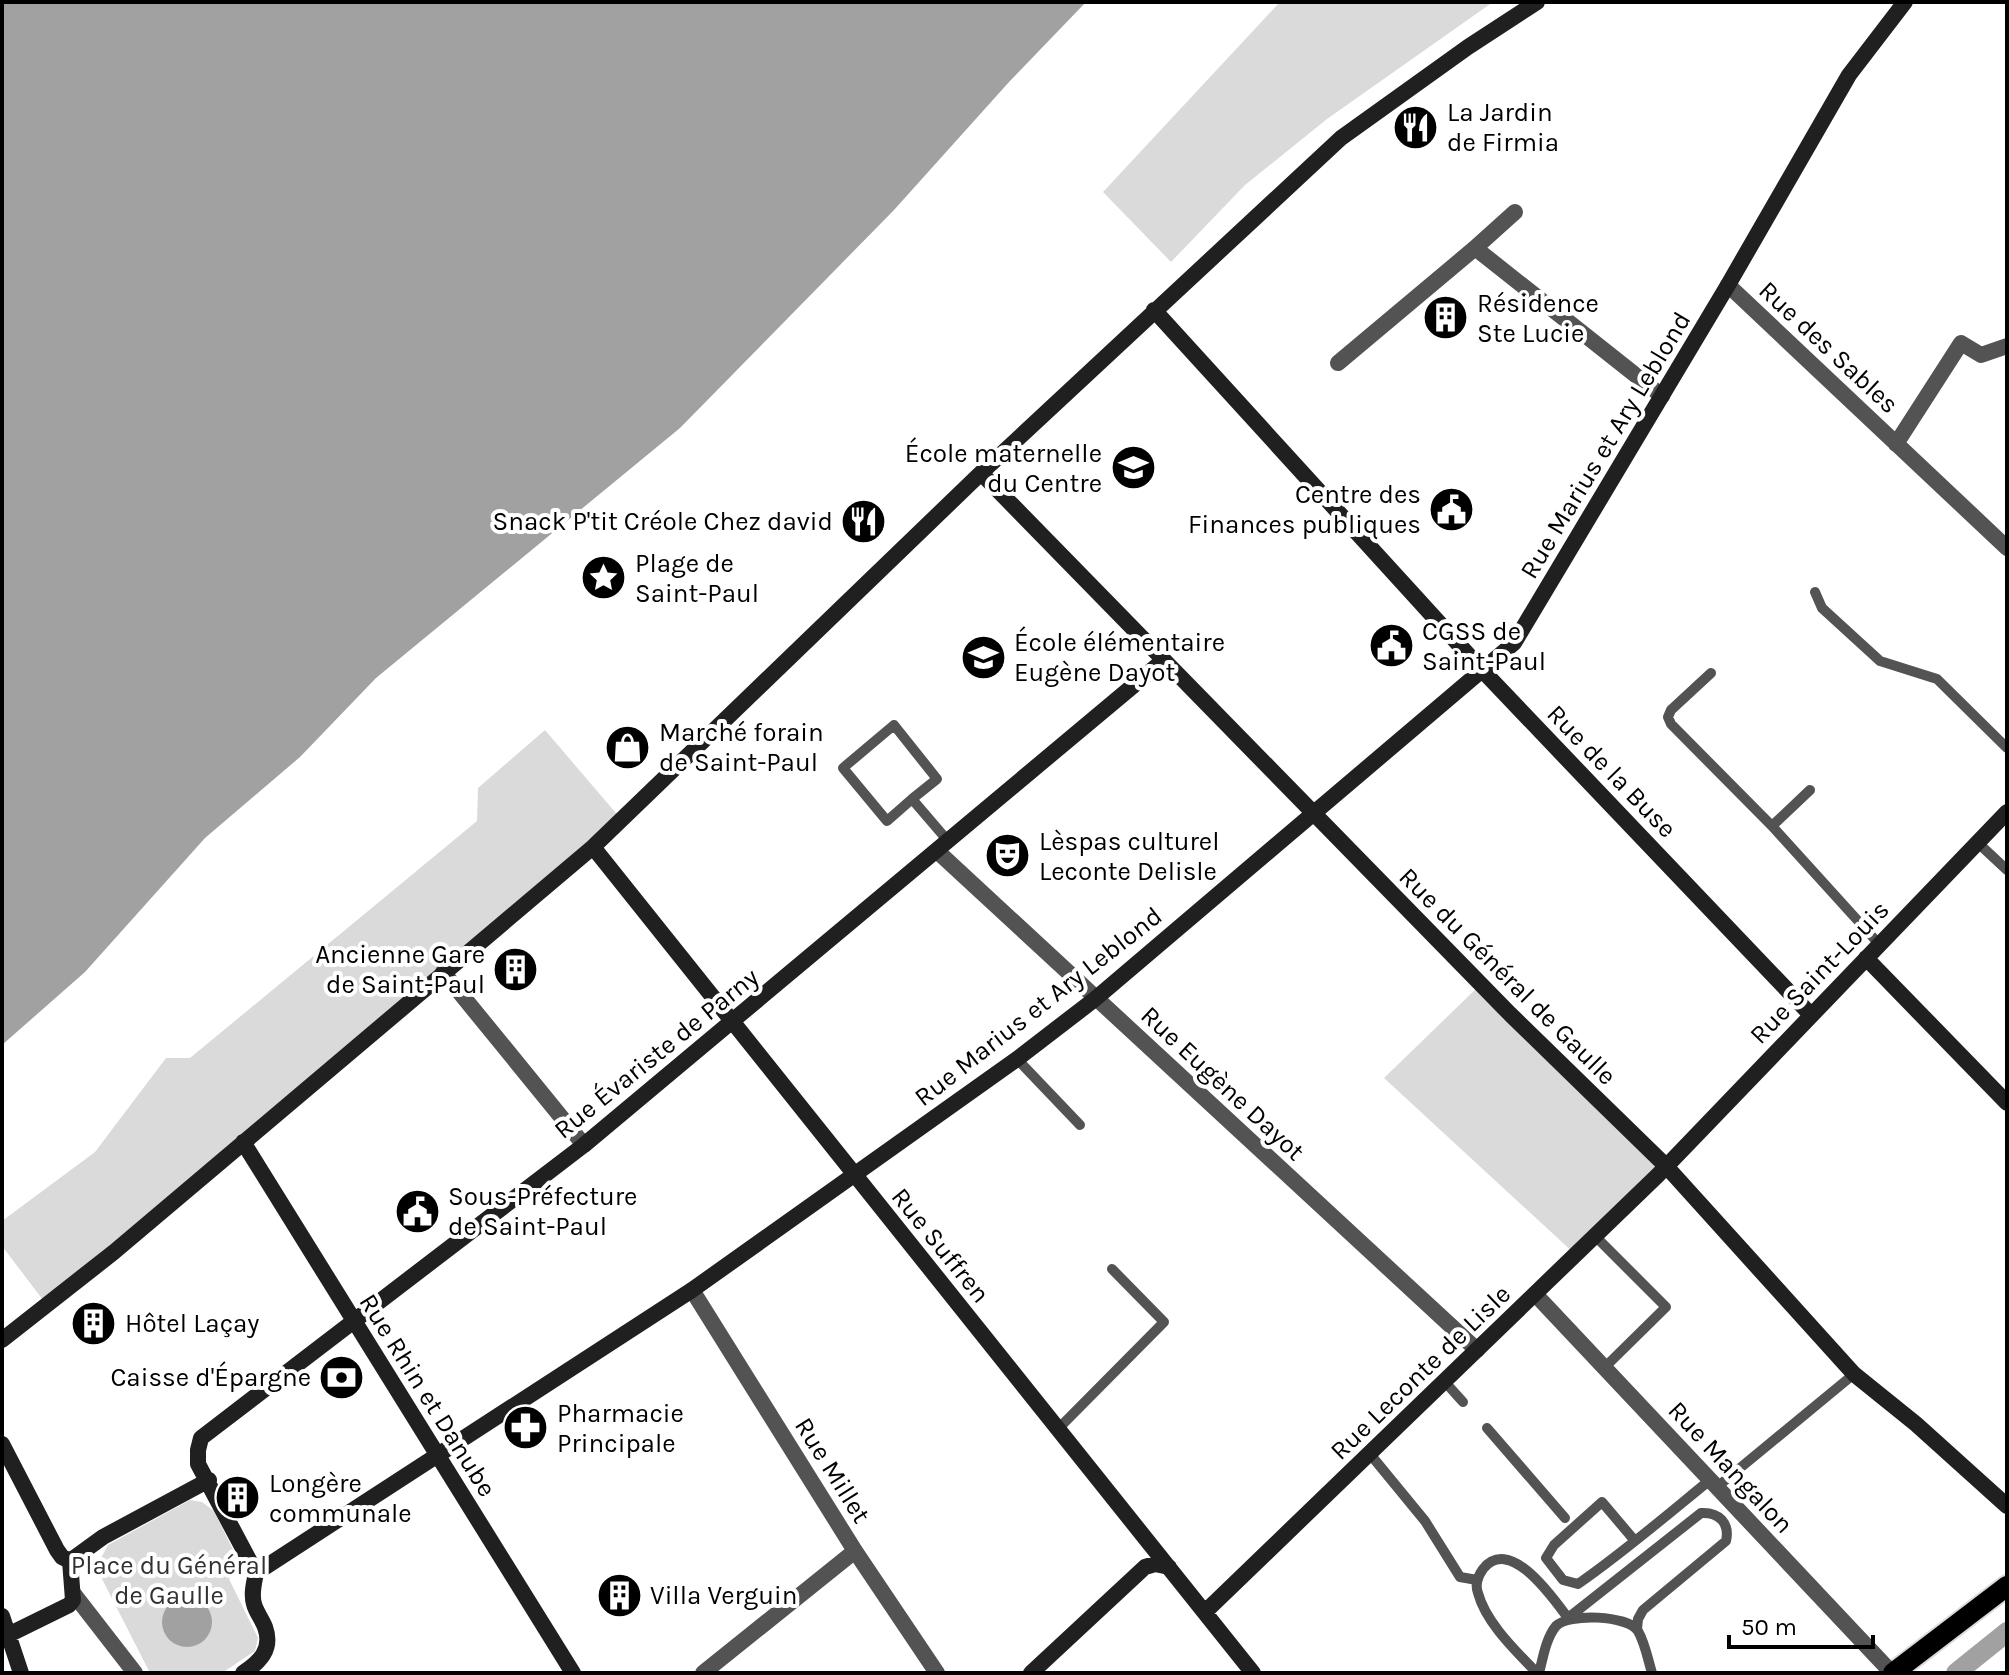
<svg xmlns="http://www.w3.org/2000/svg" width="2009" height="1675" viewBox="0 0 2009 1675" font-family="Karla,sans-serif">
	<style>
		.green { fill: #dadada }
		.water { fill: #a1a1a1 }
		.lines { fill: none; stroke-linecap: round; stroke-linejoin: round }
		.canal { stroke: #a1a1a1; stroke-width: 20 }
		.primary-casing { stroke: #dbdbdb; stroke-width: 24 }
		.lane { stroke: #535353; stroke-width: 10 }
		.street { stroke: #535353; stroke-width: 16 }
		.secondary { stroke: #202020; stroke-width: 16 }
		.primary { stroke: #000; stroke-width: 20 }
		.labels { text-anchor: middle; stroke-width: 8; stroke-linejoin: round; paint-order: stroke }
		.poi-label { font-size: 26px; fill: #000; stroke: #fff; text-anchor: start }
		.street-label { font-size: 26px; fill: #000; stroke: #fff }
		.park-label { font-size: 26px; fill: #313131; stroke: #fff }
	</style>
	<rect width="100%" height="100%" fill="#fff"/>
	<path class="green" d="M1280,2h213l-166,117 -82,66 -74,77 -68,-70z
		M545,730l76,89 -575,485 -44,-58v-25l93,-69 71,-94h24l287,-237 1,-33z
		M1481,984l185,182 -90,89 -192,-177z
		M190,1500l12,2 12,9 25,51 -3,12 -7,5 29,59 -3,13 -33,22h-72l-50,-98v-15l8,-15z"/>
	<path class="water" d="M2,2h1084l-77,80 -115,128 -214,218 -304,250 -76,79 -95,81 -120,134 -83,73z
		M162 1622a25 25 0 1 1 50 0a25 25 0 1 1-50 0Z"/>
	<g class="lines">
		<path class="canal" d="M1956,1673l51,-41"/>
		<defs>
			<path id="primary" d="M1893,1673l114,-87"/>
		</defs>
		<use href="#primary" class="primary-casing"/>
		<path class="lane" d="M1815,592l7,16 58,53 57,18 70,69
			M1711,673l-40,37 -3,7 3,7 101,102 107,118
			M912,799l25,-20 -43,-54 -51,43 44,53 25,-22 36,42
			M1772,826l38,-36
			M1977,842l30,28
			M1017,1059l63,66
			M1595,1236l71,71 -61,60
			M1445,1382l18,20
			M1059,1428l105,-106 -52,-53
			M1487,1428l78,90
			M1370,1454l55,67 35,56 17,3
			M1717,1487l137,-113
			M1635,1541l-33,-39 -48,43 -8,13 17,22 15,4c46,-32 89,-69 132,-104
			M1537,1673c-21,-22 -51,-50 -59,-80 -3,-8 0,-17 5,-24 27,-34 70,29 85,49l133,-105c18,-1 29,10 25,28l-83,69 -5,9 -1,10
			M1539,1673c4,-15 7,-35 17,-47 12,-13 72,-11 82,5 7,12 10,29 14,42"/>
		<path class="street" d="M1475,248l40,-36
			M1728,285l279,263
			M1338,363l137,-115 187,148
			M1896,444l65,-101 20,12 26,-9
			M937,851l540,499
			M443,972l141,173
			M692,1290l163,261 82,122
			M1535,1294l357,379
			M73,1593l62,80
			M703,1673l152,-122"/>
		<path class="secondary" d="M1154,310l329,361 328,344
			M981,473l529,541 156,152 188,208 62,50 91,82
			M593,847l660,826
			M1866,958l141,145
			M243,1142l330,531
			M2,1340l112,-88 479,-405 388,-374 360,-335 127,-91 69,-45
			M2,1444l55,106 5,7 8,4
			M70,1561l33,-24 106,-57
			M256,1573l436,-283 325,-231 78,-60 419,-356 214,-358 121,-210 56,-73
			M1206,1611l452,-436 349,-363
			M2,1616l19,57
			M8,1635l61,-30 4,-5 -3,-39
			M243,1673c17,-11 30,-24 22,-46 -3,-8 -9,-15 -11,-23 -3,-10 0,-21 2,-31l-58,-109v-14l3,-12 383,-293 580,-485
			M1031,1673l114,-106 10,-3 14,3"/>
		<use href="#primary" class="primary"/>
	</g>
	<defs>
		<symbol id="restaurant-disc" viewBox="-11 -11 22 22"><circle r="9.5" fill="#000" stroke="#fff"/><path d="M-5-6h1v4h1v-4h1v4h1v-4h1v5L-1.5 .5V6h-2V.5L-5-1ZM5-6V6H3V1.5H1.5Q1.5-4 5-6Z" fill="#fff"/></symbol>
		<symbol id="building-disc" viewBox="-11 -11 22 22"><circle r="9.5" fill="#000" stroke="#fff"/><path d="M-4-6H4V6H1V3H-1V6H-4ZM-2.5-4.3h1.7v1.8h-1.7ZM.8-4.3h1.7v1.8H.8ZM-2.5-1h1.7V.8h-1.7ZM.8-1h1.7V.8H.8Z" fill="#fff"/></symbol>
		<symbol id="school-disc" viewBox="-11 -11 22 22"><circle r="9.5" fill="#000" stroke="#fff"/><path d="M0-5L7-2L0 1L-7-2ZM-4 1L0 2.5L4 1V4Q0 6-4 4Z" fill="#fff"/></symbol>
		<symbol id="civic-disc" viewBox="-11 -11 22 22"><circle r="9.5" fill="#000" stroke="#fff"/><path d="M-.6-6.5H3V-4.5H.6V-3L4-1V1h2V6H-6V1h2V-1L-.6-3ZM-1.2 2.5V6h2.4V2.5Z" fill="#fff"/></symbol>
		<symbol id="sight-disc" viewBox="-11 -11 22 22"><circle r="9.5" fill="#000" stroke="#fff"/><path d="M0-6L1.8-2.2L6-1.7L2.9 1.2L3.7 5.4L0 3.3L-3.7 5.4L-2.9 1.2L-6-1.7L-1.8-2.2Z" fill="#fff"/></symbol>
		<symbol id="shop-disc" viewBox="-11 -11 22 22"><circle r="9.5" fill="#000" stroke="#fff"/><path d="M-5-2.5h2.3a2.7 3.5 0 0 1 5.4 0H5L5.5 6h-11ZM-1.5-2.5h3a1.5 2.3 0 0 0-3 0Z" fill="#fff"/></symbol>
		<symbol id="theatre-disc" viewBox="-11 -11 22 22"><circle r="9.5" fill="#000" stroke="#fff"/><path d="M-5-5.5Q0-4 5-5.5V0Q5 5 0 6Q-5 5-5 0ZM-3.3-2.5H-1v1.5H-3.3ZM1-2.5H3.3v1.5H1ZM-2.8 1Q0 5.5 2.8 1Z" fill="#fff"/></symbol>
		<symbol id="bank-disc" viewBox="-11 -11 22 22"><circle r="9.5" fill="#000" stroke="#fff"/><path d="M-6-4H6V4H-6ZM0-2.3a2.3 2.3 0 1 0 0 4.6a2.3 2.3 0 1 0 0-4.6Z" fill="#fff"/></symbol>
		<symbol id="pharmacy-disc" viewBox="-11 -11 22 22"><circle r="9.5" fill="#000" stroke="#fff"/><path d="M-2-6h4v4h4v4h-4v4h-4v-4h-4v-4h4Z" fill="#fff"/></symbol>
	</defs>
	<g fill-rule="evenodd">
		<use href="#restaurant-disc" x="1390" y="102" width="51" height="51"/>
		<use href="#building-disc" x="1420" y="292" width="51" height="51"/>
		<use href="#school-disc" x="1108" y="442" width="51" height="51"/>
		<use href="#civic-disc" x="1426" y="484" width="51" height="51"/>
		<use href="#restaurant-disc" x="838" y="496" width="51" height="51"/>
		<use href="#sight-disc" x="578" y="552" width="51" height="51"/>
		<use href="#civic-disc" x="1366" y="620" width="51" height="51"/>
		<use href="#school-disc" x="958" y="632" width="51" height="51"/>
		<use href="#shop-disc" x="602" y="722" width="51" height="51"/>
		<use href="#theatre-disc" x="982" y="830" width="51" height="51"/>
		<use href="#building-disc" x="490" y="944" width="51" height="51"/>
		<use href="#civic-disc" x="392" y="1186" width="51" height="51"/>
		<use href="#building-disc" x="68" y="1298" width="51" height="51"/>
		<use href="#bank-disc" x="316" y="1352" width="51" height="51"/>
		<use href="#pharmacy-disc" x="500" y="1402" width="51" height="51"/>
		<use href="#building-disc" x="212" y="1472" width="51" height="51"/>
		<use href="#building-disc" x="594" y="1570" width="51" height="51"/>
	</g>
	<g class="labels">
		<g class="poi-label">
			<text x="1447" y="121">La Jardin<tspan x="1447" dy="30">de Firmia</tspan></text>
			<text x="1477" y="312">Résidence<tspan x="1477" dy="30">Ste Lucie</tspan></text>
			<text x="1102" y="462" text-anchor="end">École maternelle<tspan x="1102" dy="30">du Centre</tspan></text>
			<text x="1421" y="503" text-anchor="end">Centre des<tspan x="1421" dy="30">Finances publiques</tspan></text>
			<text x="833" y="530" text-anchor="end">Snack P'tit Créole Chez david</text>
			<text x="635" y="572">Plage de<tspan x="635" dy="30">Saint-Paul</tspan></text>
			<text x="1422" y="640">CGSS de<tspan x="1422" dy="30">Saint-Paul</tspan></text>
			<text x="1014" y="651">École élémentaire<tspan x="1014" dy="30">Eugène Dayot</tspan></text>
			<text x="659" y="741">Marché forain<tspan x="659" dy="30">de Saint-Paul</tspan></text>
			<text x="1039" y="850">Lèspas culturel<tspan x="1039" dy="30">Leconte Delisle</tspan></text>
			<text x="485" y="963" text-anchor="end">Ancienne Gare<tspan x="485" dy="30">de Saint-Paul</tspan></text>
			<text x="448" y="1205">Sous-Préfecture<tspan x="448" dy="30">de Saint-Paul</tspan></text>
			<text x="125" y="1332">Hôtel Laçay</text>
			<text x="311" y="1386" text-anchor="end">Caisse d'Épargne</text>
			<text x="557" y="1422">Pharmacie<tspan x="557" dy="30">Principale</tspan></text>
			<text x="269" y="1492">Longère<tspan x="269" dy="30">communale</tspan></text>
			<text x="650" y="1604">Villa Verguin</text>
		</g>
		<g class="street-label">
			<text transform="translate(1829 347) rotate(43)" y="9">Rue des Sables</text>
			<text transform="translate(1605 445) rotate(-59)" y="9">Rue Marius et Ary Leblond</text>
			<text transform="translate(1612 771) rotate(46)" y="9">Rue de la Buse</text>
			<text transform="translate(1819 972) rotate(-46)" y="9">Rue Saint-Louis</text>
			<text transform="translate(1508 976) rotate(45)" y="9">Rue du Général de Gaulle</text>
			<text transform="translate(1038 1006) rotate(-38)" y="9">Rue Marius et Ary Leblond</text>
			<text transform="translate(656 1053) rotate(-39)" y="9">Rue Évariste de Parny</text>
			<text transform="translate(1223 1083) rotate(43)" y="9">Rue Eugène Dayot</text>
			<text transform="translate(941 1245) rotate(51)" y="9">Rue Suffren</text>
			<text transform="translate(1420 1372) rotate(-44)" y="9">Rue Leconte de Lisle</text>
			<text transform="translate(428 1395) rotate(58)" y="9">Rue Rhin et Danube</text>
			<text transform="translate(1731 1467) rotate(47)" y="9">Rue Mangalon</text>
			<text transform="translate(833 1470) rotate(58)" y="9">Rue Millet</text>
		</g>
		<g class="park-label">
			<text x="169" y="1574">Place du Général<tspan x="169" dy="30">de Gaulle</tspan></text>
		</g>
	</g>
	<rect width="2009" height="1675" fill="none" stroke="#000000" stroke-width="8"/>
	<path d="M1729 1635v12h144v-12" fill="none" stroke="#000000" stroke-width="4"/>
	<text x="1741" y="1635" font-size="24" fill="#000000" stroke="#ffffff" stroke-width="6" paint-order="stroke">50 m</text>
</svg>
